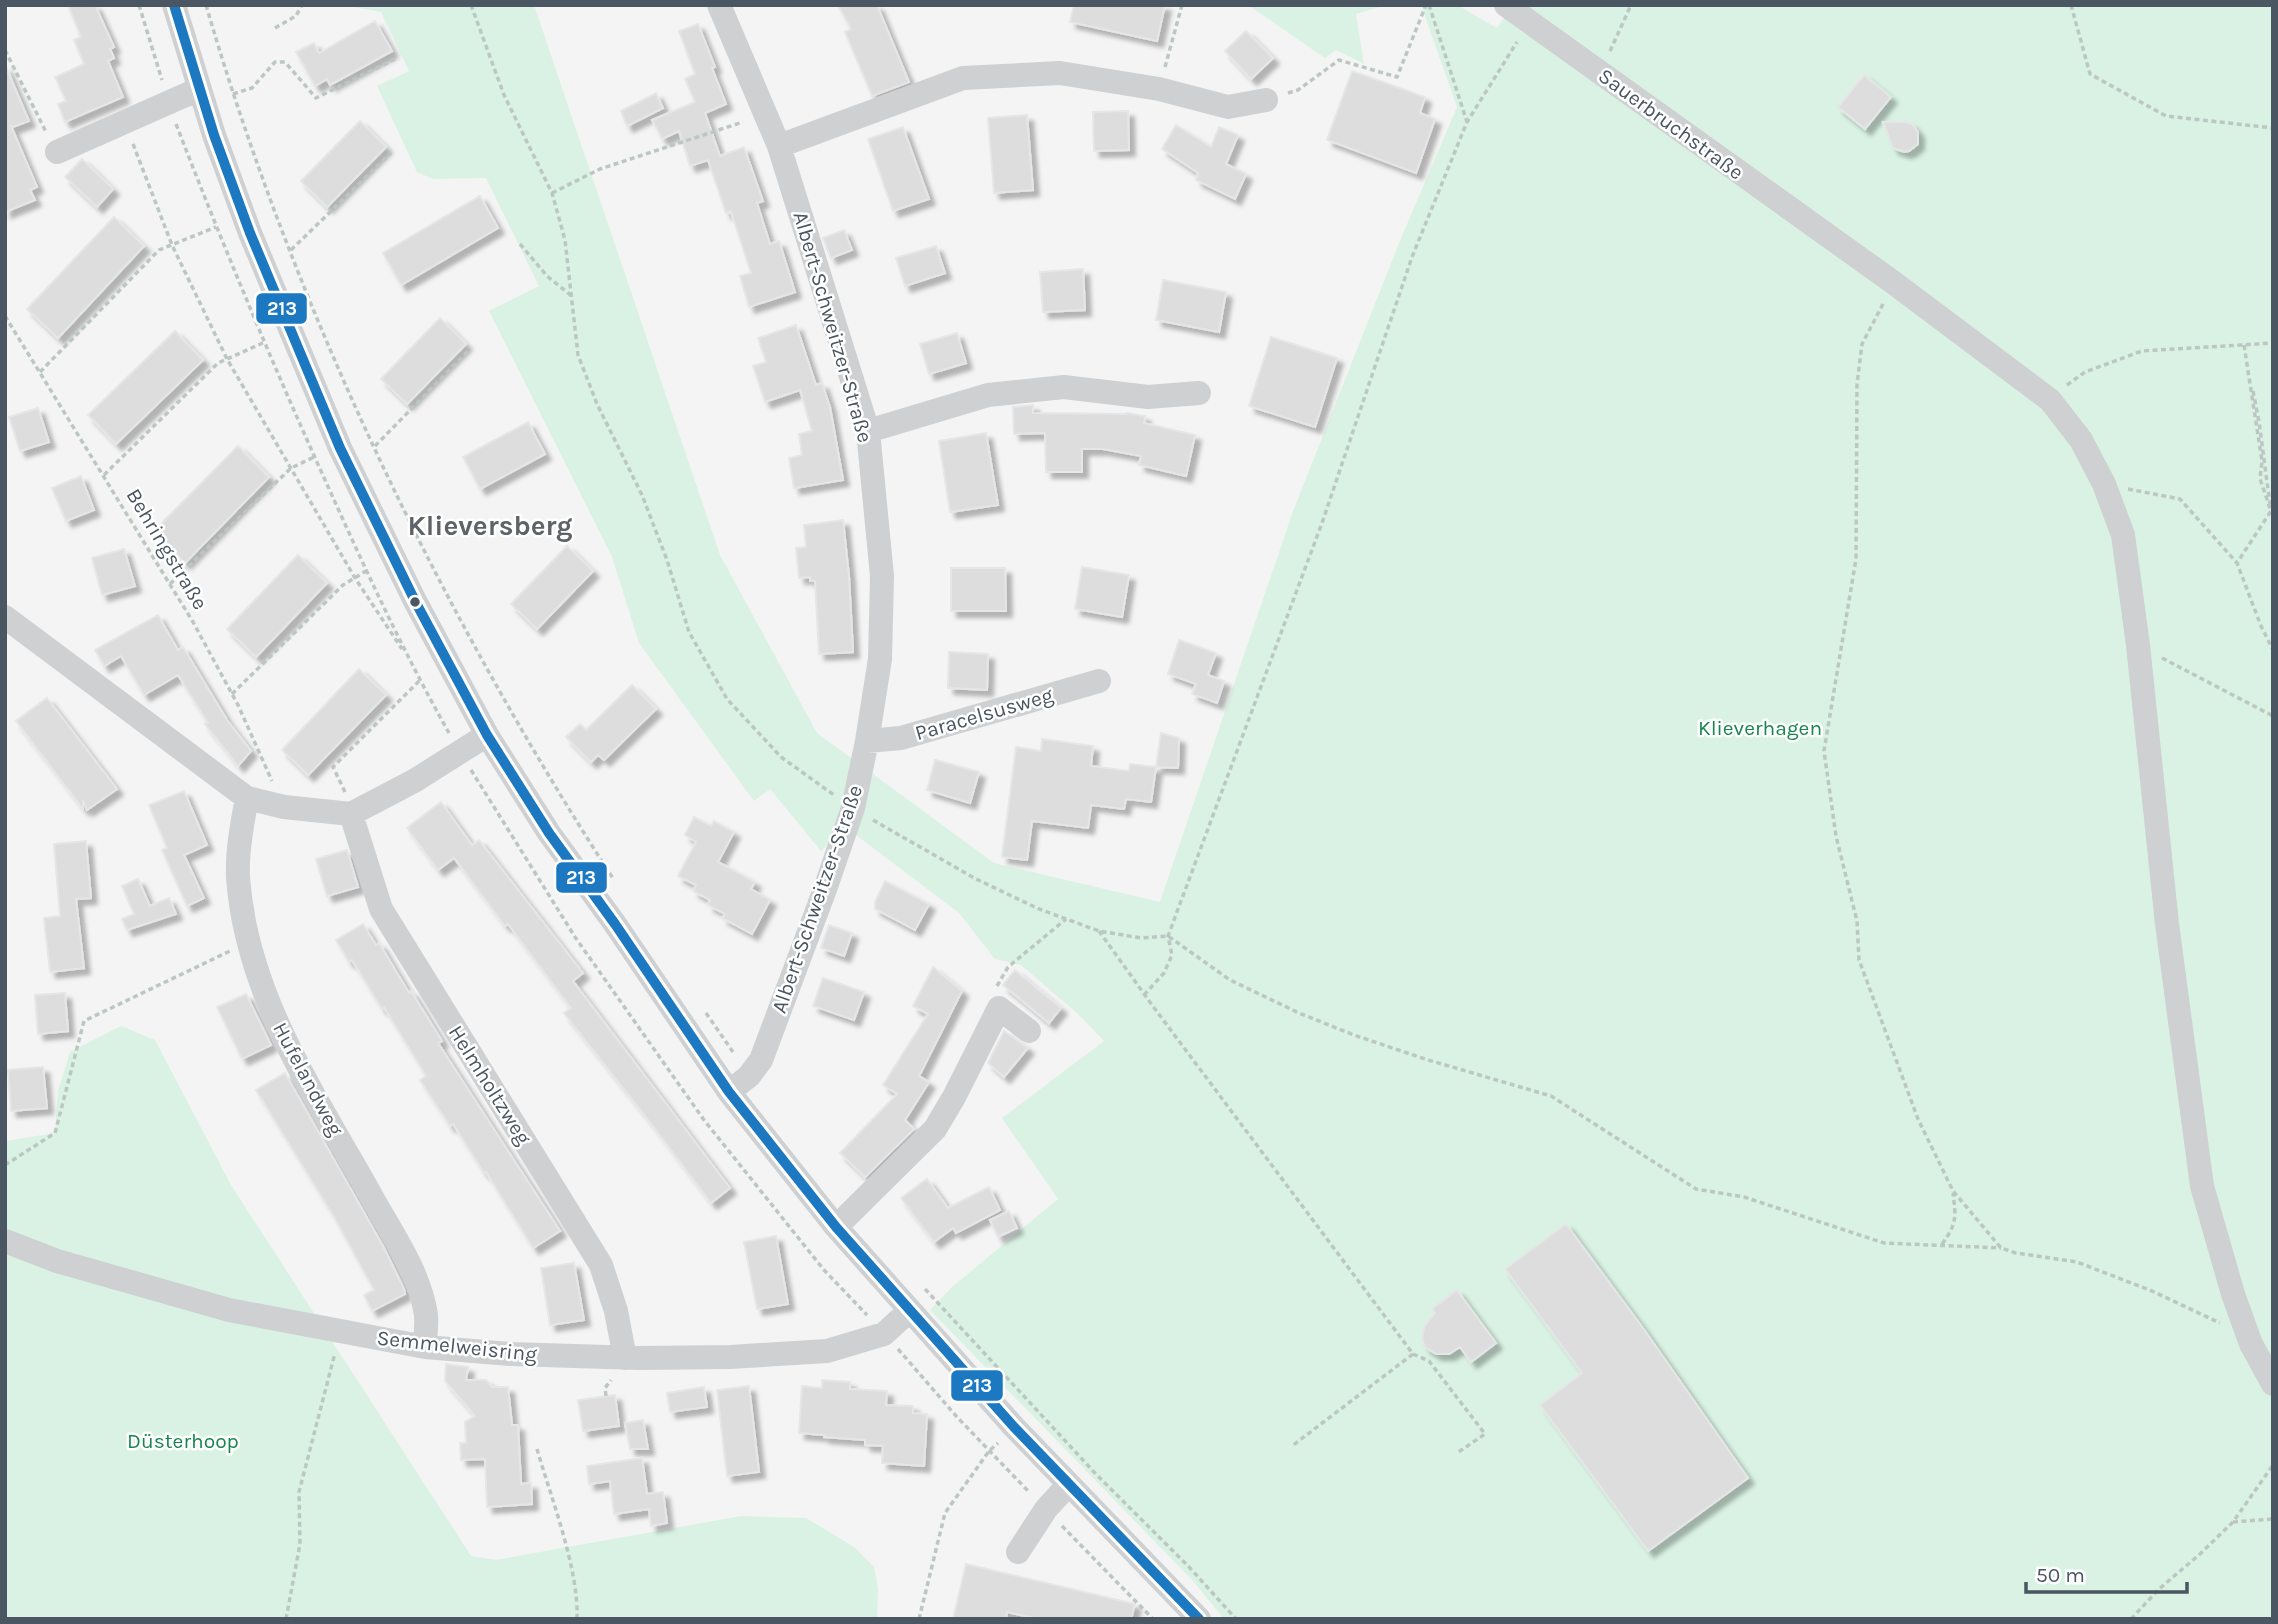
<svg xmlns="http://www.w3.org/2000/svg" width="2278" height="1624" viewBox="0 0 2278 1624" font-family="Karla,sans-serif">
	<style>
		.green { fill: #d9f2e3 }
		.building { fill: #ddddde; stroke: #e5e6e7; stroke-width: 2; filter: url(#shadow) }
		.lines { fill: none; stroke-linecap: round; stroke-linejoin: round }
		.path { stroke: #bcc7c4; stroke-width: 3.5; stroke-dasharray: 5 3.5; stroke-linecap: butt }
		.minor { stroke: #ced0d2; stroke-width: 24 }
		.bus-1-casing { stroke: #fff; stroke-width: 16 }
		.bus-1 { stroke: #1c78c0; stroke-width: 10 }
		.bus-dot { fill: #4a5661; stroke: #fff; stroke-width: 2.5 }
		.labels { text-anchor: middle; stroke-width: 5; stroke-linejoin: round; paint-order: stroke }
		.street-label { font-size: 21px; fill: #4a5661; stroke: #fff }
		.park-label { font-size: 21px; fill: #17864f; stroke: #fff }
		.district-label { font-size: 28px; font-weight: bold; fill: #5f6368; stroke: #fff }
		.line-badge { stroke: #fff; stroke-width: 2.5 }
		.badge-label { font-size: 19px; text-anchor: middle; font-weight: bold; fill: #fff }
	</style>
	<defs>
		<filter id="shadow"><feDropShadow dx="6" dy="6" stdDeviation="2" flood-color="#0004"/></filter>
	</defs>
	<rect width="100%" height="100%" fill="#f4f4f4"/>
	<path class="green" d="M343,5h191l186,550 97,178 177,130 166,39 132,-388 107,-271 58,-136 -36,-102h36l40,23 16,-23h760v1614h-1049l-31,-38 -263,-271 22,-23 106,-88 -56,-81 102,-77 -25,-26 -58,-50 -26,-6 -36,-46 -112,-85 -26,23 -51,-62 -16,12 -115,-158 -27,-86 -123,-246 50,-25 -53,-108 -53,1 -16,-7 -40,-86 32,-15 -28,-59z
		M1248,5h138l-30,9 8,50 -28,-14 -11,8z
		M121,1026l34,14 76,145 240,371 25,4 245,-44 65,2 48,29 20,20 4,22 -1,30h-872v-478l50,-8 3,-42 12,-39z"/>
	<path class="building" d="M68,5h27l19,42 -4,2 4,9 -6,3 15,36 -58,25 -7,-18 8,-3 -11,-24 29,-13 -10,-24 7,-3z
		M838,5h39l32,77 -37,14 -27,-64 6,-3z
		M1074,5h91l-8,36 -87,-19z
		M375,21l17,30 -62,34 -3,-6 -12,7 -19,-34 18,-9 5,10z
		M698,24l17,43 -3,1 14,36 -21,9 15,43 24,-9 19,54 -6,2 13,41 9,-3 16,51 -46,15 -9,-31 11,-3 -20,-61 -5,1 -18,-53 -18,6 -11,-35 -17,8 -10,-19 43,-18 -10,-23 10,-5 -16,-43z
		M1246,31l27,27 -22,21 -26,-28z
		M5,65l24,56 -16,6 -2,-1 26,61 -7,3 5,10 -30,12z
		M1352,71l73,26 -5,16 15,6 -19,54 -89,-33z
		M1864,75l27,22 -26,32 -27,-22z
		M656,93l7,15 -36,18 -6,-15z
		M1128,111l1,39 -35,1 -1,-39z
		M1027,115l6,75 -39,3 -6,-75z
		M360,121l26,26 -59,60 -26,-26z
		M1883,122h23l6,2 6,8v12l-9,7 -5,1 -11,-4z
		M1176,125l35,22 8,-20 19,8 -12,29 20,10 -11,25 -39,-19 2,-7 -36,-24z
		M903,127l26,72 -36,12 -25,-72z
		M82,159l31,30 -16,18 -32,-30z
		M480,196l18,32 -97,57 -18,-32z
		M114,217l30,29 -86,92 -31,-29z
		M844,230l8,20 -21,8 -8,-20z
		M936,246l9,27 -40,13 -9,-28z
		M1083,269l2,41 -42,2 -3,-40z
		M1163,280l63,12 -7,40 -63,-12z
		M440,318l26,26 -59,60 -26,-25z
		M796,325l20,60 6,-2 8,24 13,73 -49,8 -5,-30 13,-3 -3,-21 13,-3 -12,-41 -35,12 -12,-36 13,-4 -8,-24z
		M175,331l28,29 -87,84 -28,-29z
		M957,333l9,30 -37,11 -9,-30z
		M1271,337l66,21 -22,69 -66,-21z
		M1033,405v8l93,1 1,-1 18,3 -1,7 51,12 -9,41 -47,-11 2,-9 -38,-7h-21v23h-36l-1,-39 -31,1 -1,-27z
		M38,408l11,34 -29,9 -11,-34z
		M528,422l17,32 -65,35 -17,-32z
		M986,433l12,72 -48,7 -11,-71z
		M238,446l31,31 -84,86 -32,-31z
		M81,476l13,34 -28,11 -14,-33z
		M843,520l6,56 4,76 -34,2 -4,-73h-5v-4l-11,1 -3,-30 10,-1 -2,-22z
		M567,546l26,25 -56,58 -26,-25z
		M124,549l11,37 -33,9 -10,-37z
		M298,555l29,28 -71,74 -29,-28z
		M1082,567l47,8 -7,42 -47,-8z
		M951,568h54l1,43h-55z
		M158,615l20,35 5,-3 44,73 24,31 -13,15 -33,-42 3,-1 -30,-48 -34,20 -23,-39 -17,10 -9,-16z
		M1179,640l37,13 -8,22 16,6 -7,22 -25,-9 4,-10 -28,-10z
		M949,652l39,2 -1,36 -39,-2z
		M359,669l27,26 -78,80 -26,-25z
		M632,685l24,24 -52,51 -6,-5 -7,7 -25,-25 14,-13 6,6z
		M47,698l70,91 -30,21 -4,-10v9l-67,-88z
		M1161,733l18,5 -1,30 -22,-1z
		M1042,739l51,7 -2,20 38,5 1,-7 26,3 -5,35 -25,-3 -2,10 -33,-4 -3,23 -56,-7 -5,39 -25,-3 14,-110 25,4z
		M935,760l44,12 -9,31 -43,-13z
		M184,791l23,54 -23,10 20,43 -17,8 -25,-56 5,-2 -18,-43z
		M441,802l31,43 7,-5 104,133 -10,8 157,207 -19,15 -58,-77 -89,-113 7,-5 -63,-84 -3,2 -51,-68 -16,12 -31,-42z
		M694,817l17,9 3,-5 20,11 -16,30 37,20 -4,7 19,11 -18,34 -30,-16 3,-4 -17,-9 2,-5 -17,-9 3,-6 -18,-9 18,-34 -11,-7z
		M86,841l5,57 -15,1 8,69 -34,4 -6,-54 16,-2 -6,-72z
		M347,850l11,37 -31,9 -11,-37z
		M138,879l12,27 19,-8 7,16 -49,16 -5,-11 12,-5 -12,-28z
		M885,881l44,23 -14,26 -40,-21v-7z
		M363,924l13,21 3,-2 30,50 2,-2 31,50 -4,2 122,188 -27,17 -47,-76 -2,1 -31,-49 -3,2 -30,-46 6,-4 -42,-69 -2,2 -30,-49 -3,2 -13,-22z
		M829,925l23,8 -8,23 -23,-8z
		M933,967l29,24 -43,85 10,6 -24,38 9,9 -49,48 -25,-24 57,-59 -14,-9 45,-71 -15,-8z
		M1015,970l46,38 -12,15 -46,-38z
		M823,978l41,14 -10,28 -41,-14z
		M65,993l3,38 -30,3 -3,-39z
		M246,994l25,51 -29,14 -25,-52z
		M1004,1031l24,17 -24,29 -16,-14z
		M43,1067l4,41 -36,3 -3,-41z
		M285,1073l99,175 20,41 1,5 -33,17 -8,-16 10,-5 -40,-73 -78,-127z
		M927,1179l21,29 41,-21 11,23 -44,23 -3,-5 -19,14 -33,-44z
		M1009,1211l8,17 -19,9 -8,-17z
		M1566,1224l77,104 105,150 -100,73 -108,-146 42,-32 -77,-104z
		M776,1236l12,68 -31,5 -13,-67z
		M574,1263l10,57 -34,5 -9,-57z
		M1457,1290l39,53 -25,19 -11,-15 -11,7h-13l-11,-7 -3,-8 2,-12 11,-14 -3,-4z
		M446,1364l22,3 -2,13h20l6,7h16l4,38h6l3,59 10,-1 1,21 -45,3 -2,-48 -24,1 -1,-17h6l-1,-21 10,-6 -30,-35z
		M822,1380l28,2v7l37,2 -1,14 27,1v7l14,1 -3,52 -42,-3 1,-17 -18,-1v-5l-41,-3v-2l-25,-2 3,-47 20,2z
		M749,1386l10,86 -32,4 -10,-86z
		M704,1387l3,20 -37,5 -3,-19z
		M615,1395l4,31 -36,5 -5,-31z
		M643,1420l5,29h-18l-5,-26z
		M642,1458l5,36 16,-2 4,31 -16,3 -2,-17 -35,5 -4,-33 -21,3 -2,-18z
		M966,1564l169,40 -4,15h-93l-31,-7 -1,7h-53z"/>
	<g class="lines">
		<path class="path" d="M139,5l23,75
			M206,5c89,306 235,608 408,875
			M471,5l33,90 48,98 13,47 13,115 19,49 45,91 25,65 22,72 38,67 54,58 53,38
			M1429,5l38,117
			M2071,5l19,69 76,42 107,12
			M275,28l21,-12 6,-11
			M5,50l41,82
			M1610,51l21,-46
			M1165,67l17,-62
			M1288,93l10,-3 41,-30 58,17 29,-72
			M233,94l19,-6 23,-26h10l31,36 79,-39
			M176,124c48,124 99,246 154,367 37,82 75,164 119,242
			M133,144l39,101 55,114 128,219 47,71
			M552,193l48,-24 143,-47
			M520,244l27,32 26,21
			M291,250l100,-97
			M1883,304l-21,40 -5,40 -1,175 -32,192 12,85 21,85 2,39 59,159 35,72 48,57 15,5 61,9 75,29 68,32
			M5,316l188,306 45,83 34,76
			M2244,345l18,116 -2,18 11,32 -34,52 24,63 12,24
			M40,372l119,-122 57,-23
			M2067,385l18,-13 57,-21 131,-8
			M2253,391l6,31 11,82
			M375,446l95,-97
			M104,475l114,-112 47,-21
			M2128,489l52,10 57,64
			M170,584l121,-116 23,-11
			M2162,658l111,58
			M232,694l111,-109 23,-14
			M471,770l104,167 129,183 120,150 43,45
			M345,792l-12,-25 87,-87
			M873,820l103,59 63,30 60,22 42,7 27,-2 62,44 69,33 55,22 71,24 126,37 145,93 48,8 140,46 117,5
			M1099,931l53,74 261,349 -121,92
			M997,986l11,-19 58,-48
			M1144,995l20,-22 8,-18 -4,-19 154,-413 90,-266 55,-135 50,-80
			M706,1013l29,42
			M5,1165l50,-32 29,-112 146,-70
			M1942,1244c15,-20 14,-27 11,-51
			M925,1289l169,183 96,96 46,51
			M898,1349l59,68 73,76
			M1413,1354l16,7 56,73 -28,19
			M606,1396l-1,-8 6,-8
			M537,1449c14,49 42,120 40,170
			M2233,1522l40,-3
			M1062,1526l91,93
			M286,1619l14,-75 -1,-52 36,-139
			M919,1619l26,-106 44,-62 9,-8
			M2131,1619l28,-30 41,-35 33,-32 40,-57"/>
		<path class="minor" d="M174,5l40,130 36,98 90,215 75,153 72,134 62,98 66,91 114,168 107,135 178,200 185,192
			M719,5l60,141 89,285 14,145 -2,83 -13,82 -14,67 -29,84 -63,168 -12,16 -20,16
			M1506,5l388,278 156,117 31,40 23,44 19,51 15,110 29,279 35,262 31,108 18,50 22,40
			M779,146l184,-68 97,-5 99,16 69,18 38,-7
			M57,152l142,-63
			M868,431l120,-36 76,-8 84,10 51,-4
			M5,617l242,181 37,9 67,7 63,-33 73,-46
			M867,741l34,-3 198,-57
			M247,798c-5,26 -10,53 -9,79 8,119 79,221 135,322 20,36 47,74 53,116 1,10 -1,22 -1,32
			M351,814l30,95 220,356 15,46 9,47
			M836,1227l99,-98 19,-32 45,-89 30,23
			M5,1241l52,20 172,49 196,37 85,7 129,4 91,-1 97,-6 57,-17 26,-24
			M1018,1552l28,-43 22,-24"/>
		<defs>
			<path id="bus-1" d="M174,5l40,130 36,98 90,215 75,153 72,134 62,98 66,91 114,168 107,135 178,200 185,192"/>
		</defs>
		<use href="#bus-1" class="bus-1-casing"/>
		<use href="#bus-1" class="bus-1"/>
	</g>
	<circle class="bus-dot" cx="415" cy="602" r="6"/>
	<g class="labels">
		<g class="street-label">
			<text transform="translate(1671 124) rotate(36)" y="7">Sauerbruchstraße</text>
			<text transform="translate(833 327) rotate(74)" y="7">Albert-Schweitzer-Straße</text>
			<text transform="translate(167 549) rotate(59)" y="7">Behringstraße</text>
			<text transform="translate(984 714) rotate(-16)" y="7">Paracelsusweg</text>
			<text transform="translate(817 899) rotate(-71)" y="7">Albert-Schweitzer-Straße</text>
			<text transform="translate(308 1079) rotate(62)" y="7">Hufelandweg</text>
			<text transform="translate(490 1085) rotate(58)" y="7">Helmholtzweg</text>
			<text transform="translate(457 1346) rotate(6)" y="7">Semmelweisring</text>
		</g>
		<g class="park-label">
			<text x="1760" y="735">Klieverhagen</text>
			<text x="183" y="1448">Düsterhoop</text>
		</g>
		<g class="district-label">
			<text x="490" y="535">Klieversberg</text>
		</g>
	</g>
	<g class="line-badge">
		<rect x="255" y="292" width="53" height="33" rx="7" fill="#1c78c0"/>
		<rect x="555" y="861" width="53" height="33" rx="7" fill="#1c78c0"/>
		<rect x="950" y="1369" width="54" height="33" rx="7" fill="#1c78c0"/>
	</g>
	<g class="badge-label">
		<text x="282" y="315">213</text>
		<text x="581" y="884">213</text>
		<text x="977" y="1392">213</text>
	</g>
	<rect width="2278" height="1624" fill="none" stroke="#4a5661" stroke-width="14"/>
	<path d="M2026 1582v10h161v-10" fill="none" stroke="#4a5661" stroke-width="3.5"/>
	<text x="2036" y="1582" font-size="21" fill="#4a5661" stroke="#ffffff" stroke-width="5" paint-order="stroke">50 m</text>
</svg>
